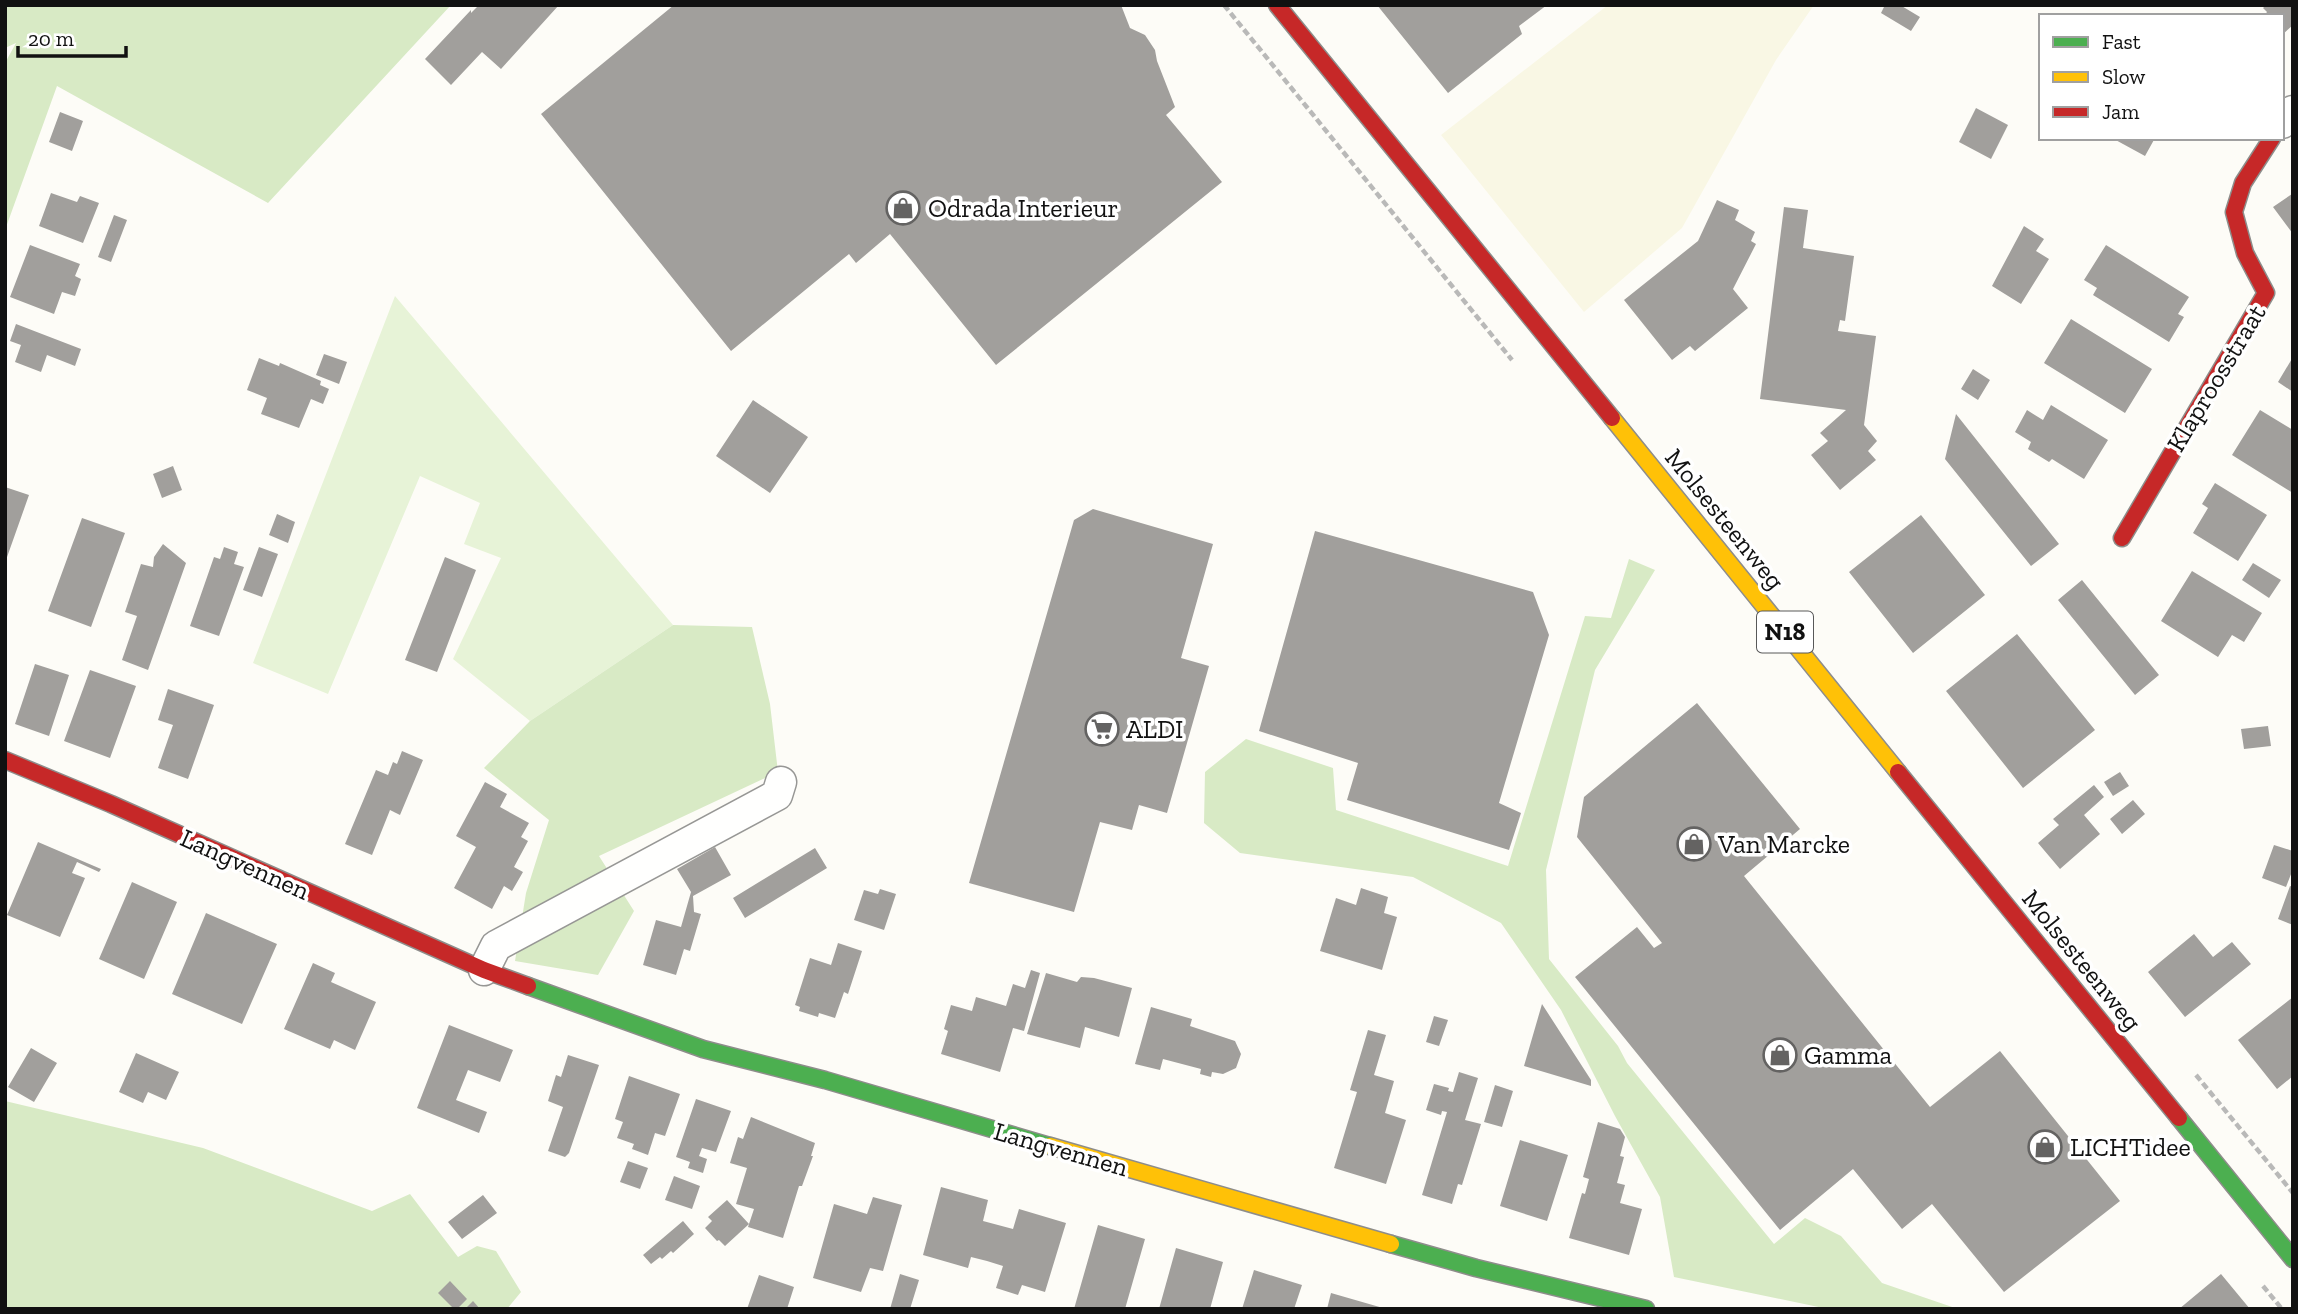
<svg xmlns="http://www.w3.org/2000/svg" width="2298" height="1314" viewBox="0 0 2298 1314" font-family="'Zilla Slab',serif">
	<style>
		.farmland { fill: #f9f7e4 }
		.green { fill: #e7f3d7 }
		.forest { fill: #d8eac5 }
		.building { fill: #a19f9c }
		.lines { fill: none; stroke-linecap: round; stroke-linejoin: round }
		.street-casing { stroke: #979795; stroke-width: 33 }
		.fast-casing { stroke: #8e8d8b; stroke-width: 19 }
		.slow-casing { stroke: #8e8d8b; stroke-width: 19 }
		.jam-casing { stroke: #8e8d8b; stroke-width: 19 }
		.path { stroke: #b9b9b8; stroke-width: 4.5; stroke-dasharray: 7 3.5; stroke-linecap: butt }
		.street { stroke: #fffffe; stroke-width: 30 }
		.fast { stroke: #4caf50; stroke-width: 16 }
		.slow { stroke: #ffc107; stroke-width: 16 }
		.jam { stroke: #c62828; stroke-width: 16 }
		.labels { text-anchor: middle; stroke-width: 7; stroke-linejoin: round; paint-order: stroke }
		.shield { fill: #fff; stroke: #585858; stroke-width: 2 }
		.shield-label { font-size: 24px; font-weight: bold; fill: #111 }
		.poi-label { font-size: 26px; fill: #111; stroke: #fff; text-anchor: start }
		.street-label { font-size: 26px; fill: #111; stroke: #fff }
	</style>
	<rect width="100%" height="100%" fill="#fdfcf7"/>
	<path class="farmland" d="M1608,5h206l-38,55 -94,168 -98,84 -143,-177z"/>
	<path class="green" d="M395,296l278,329 -143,96 -77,-62 48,-101 -37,-14 16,-41 -60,-27 -92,218 -75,-31z"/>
	<path class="forest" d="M7,5h444l-183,198 -211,-117 -52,144v-167l11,-20 -11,5v-40z
		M1629,559l26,11 -60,100 -49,200 3,89 69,87 9,17 147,181 31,-26 36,18 41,47 76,26h-130l-154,-32 -14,-80 -45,-81 -54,-106 -60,-87 -88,-46 -173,-24 -36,-30 1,-51 41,-33 87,29 3,42 172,56 77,-250 26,2z
		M673,625l79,2 18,77 8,68 -179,84 35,55 -36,64 -83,-14 11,-68 23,-73 -65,-52 46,-47z
		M5,1101l198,47 169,63 38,-17 48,63 19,-11 19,5 25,41 -14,17h-502z"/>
	<path class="building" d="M479,5h80l-58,64 -19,-17 -31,33 -26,-26 46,-49v3z
		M674,5h447l9,23 15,7 10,15 2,11 18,46 -9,8 56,67 -226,183 -106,-131 -34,29 -7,-9 -118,97 -190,-237z
		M1377,5h170l-28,21 3,8 -74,59z
		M1885,5h15l20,12 -9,14 -30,-18z
		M2266,5h27v20l-11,10v-19h-18l3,-4 -4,-4z
		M1976,108l32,17 -17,34 -32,-17z
		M60,112l23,9 -11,30 -23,-9z
		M2112,138h43l-10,18z
		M51,193l26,9 3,-6 19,7 -16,40 -44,-17z
		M2292,194l1,1v39l-20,-27z
		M1717,200l22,10 -4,10 20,12 -4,9 5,3 -23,45 15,19 -53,43 -5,-5 -18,14 -48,-60 74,-59z
		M1784,207l24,3 -5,38 51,8 -9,65 -5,-1 -2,11 38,5 -12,89 13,16 -9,10 8,9 -36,30 -29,-35 17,-14 -8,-8 26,-23 -86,-11z
		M114,215l13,5 -16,42 -13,-5z
		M2024,226l20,13 -8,12 13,8 -28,45 -29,-18z
		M30,245l50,19 -5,12 6,3 -6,17 -13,-4 -8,22 -44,-17z
		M2106,245l83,52 -11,17 6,3 -15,25 -76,-47 4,-7 -13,-8z
		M2071,319l81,50 -27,44 -81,-50z
		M16,324l65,25 -6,17 -28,-11 -6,17 -26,-10 6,-17 -11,-4z
		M324,354l23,8 -8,22 -23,-9z
		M2293,357v35l-15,-10z
		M259,358l20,8 1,-3 41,18 -1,4 9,4 -6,15 -12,-5 -12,29 -38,-14 6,-16 -20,-8z
		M1973,369l17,11 -12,20 -17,-11z
		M753,400l55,37 -38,56 -54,-37z
		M2051,405l57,35 -24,39 -32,-20 -3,3 -21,-13 3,-7 -16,-10 12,-22 16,10z
		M2260,410l33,20v63l-61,-38z
		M1956,414l103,130 -28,22 -86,-107z
		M173,466l9,24 -20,8 -9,-24z
		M2215,483l52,32 -29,46 -45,-28 15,-25 -6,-4z
		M5,487l24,8 -23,65h-1z
		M1093,509l120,35 -32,114 28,8 -42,147 -28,-8 -7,25 -32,-8 -26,90 -105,-29 105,-363z
		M277,514l18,8 -7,21 -19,-8z
		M1921,515l64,80 -72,58 -64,-81z
		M82,518l43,15 -34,94 -43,-16z
		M1315,531l218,61 16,43 -50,168 22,10 -12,37 -162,-50 11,-37 -99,-32z
		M163,544l23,19 -38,107 -26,-10 15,-44 -12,-4 16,-48 12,3 1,-10z
		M224,547l14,5 -4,12 10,3 -25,69 -29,-10 24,-69 6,2z
		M259,547l19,7 -16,43 -19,-7z
		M445,557l31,13 -39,102 -32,-12z
		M2253,563l28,17 -12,18 -27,-18z
		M2192,571l70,42 -18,29 -12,-7 -14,22 -57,-36z
		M2082,580l77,95 -24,20 -77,-95z
		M2017,634l78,96 -72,58 -77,-97z
		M35,664l34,11 -20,61 -34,-12z
		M90,670l46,16 -26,72 -46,-17z
		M168,689l46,16 -26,74 -30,-11 15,-43 -15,-5z
		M1697,703l103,126 -56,47 186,231 70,-56 120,150 -116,91 -72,-88 -30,25 -49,-60 -73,61 -205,-253 62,-50 17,21 8,-5 -85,-106 7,-40z
		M2268,726l3,20 -27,3 -3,-20z
		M402,751l21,9 -23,55 -10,-5 -18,45 -27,-11 31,-74 12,5 5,-13 4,2z
		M2120,772l9,14 -16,10 -9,-14z
		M485,782l22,12 -7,13 29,16 -8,14 7,4 -14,26 9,5 -11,19 -8,-5 -12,23 -38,-21 22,-41 -20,-11z
		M2094,785l10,12 -20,18 16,19 -40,35 -22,-26 21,-18 -6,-6z
		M2133,800l12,14 -23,20 -12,-15z
		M38,842l63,27 -2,3 -22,-10 -5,11 13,5 -25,59 -53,-22z
		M2274,845l19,6v18l-7,18 -24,-9z
		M715,847l16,28 -38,21 1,16 7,2 -11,37 -6,-2 -8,26 -33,-10 13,-45 25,7 10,-35 -14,-23z
		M815,848l12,20 -82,50 -12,-20z
		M132,882l45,20 -33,77 -45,-20z
		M2290,886l3,1v38l-15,-6z
		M1361,888l27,9 -4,16 13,4 -15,53 -62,-19 16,-53 20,7z
		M880,889l16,5 -12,36 -30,-10 10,-30 14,4z
		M206,913l71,31 -35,80 -70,-30z
		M2194,934l19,23 19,-15 19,22 -66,53 -37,-45z
		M838,943l24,8 -14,43 -4,-2 -9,26 -16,-5 -1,4 -19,-6 1,-4 -5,-2 15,-47 21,7z
		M313,963l22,10 -4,9 45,20 -21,48 -21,-10 -4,9 -46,-20z
		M1031,970l9,3 -16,58 -11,-3 -13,44 -59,-18 7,-23 -4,-2 7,-24 21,6 4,-14 30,9 7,-22 12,4z
		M1046,973l31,9 4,-5 13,1 38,10 -13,49 -34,-10 -5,21 -53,-14z
		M2293,997v79l-16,13 -39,-49z
		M1542,1004l49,76v6l-67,-20z
		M1151,1007l41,12 -2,7 45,15 6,13 -5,14 -13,6 -11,-2 -1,5 -11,-3 1,-5 -38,-10 -3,11 -25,-6z
		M1434,1016l14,4 -9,26 -13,-4z
		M449,1025l64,25 -13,32 -32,-12 -12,30 31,12 -8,21 -62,-25z
		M1368,1030l18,5 -12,40 20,6 -9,32 21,7 -20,64 -52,-16 23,-76 -7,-2z
		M31,1048l26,15 -23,39 -26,-15z
		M136,1053l43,19 -13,28 -18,-8 -5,11 -24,-11z
		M568,1055l31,10 -30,88 -4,4 -17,-6 15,-44 -15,-6 8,-26 5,2z
		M1459,1072l19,6 -13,42 16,4 -19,61 -4,-1 -6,20 -30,-9 25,-83 -5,-1 -1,4 -15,-5 8,-26 15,4 -1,3 5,1z
		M629,1076l51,18 -15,42 -10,-3 -7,22 -16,-6 2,-5 -17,-6 6,-16 -8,-3z
		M1495,1085l18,6 -11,36 -18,-5z
		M696,1099l35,12 -15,41 -14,-4 -3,8 8,3 -4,14 -15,-5 2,-6 -14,-5z
		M751,1117l64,26 -4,13h2l-11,30h-3l-16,52 -35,-11 6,-18 -18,-5 11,-36 -17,-5 8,-26 5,2z
		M1598,1122l22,7 5,8 -5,19 4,1 -7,26 8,2 -5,18 22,6 -13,46 -60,-17 13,-45 3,1 4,-15 -6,-2z
		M1520,1140l48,15 -21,66 -47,-15z
		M628,1161l20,7 -8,21 -20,-7z
		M674,1176l26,10 -8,23 -27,-9z
		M941,1187l47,13 -5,21 30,8 6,-20 47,14 -21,69 -23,-7 -4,10 -22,-7 7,-22 -16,-5 -16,-4 -3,11 -45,-13z
		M483,1195l14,18 -35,26 -14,-17z
		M873,1197l29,8 -19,66 -13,-3 -9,24 -48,-14 21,-74 33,10z
		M727,1200l22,24 -24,22 -6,-6 -2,1 -12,-13 7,-7 -4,-4z
		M683,1221l11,13 -21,19 -2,-2 -9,8 -2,-2 -9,7 -8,-9z
		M1098,1225l47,14 -20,70h-51z
		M1176,1248l47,14 -13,47h-51z
		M1254,1270l48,15 -8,24h-52z
		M900,1274l19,6 -9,29h-20z
		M2221,1274l29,35h-71z
		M759,1275l35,12 -7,22h-40z
		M450,1281l17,18 -10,10h-3l-16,-16z
		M1331,1293l52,15v1h-56z
		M473,1301l7,8h-15z"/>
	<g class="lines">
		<defs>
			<path id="street" d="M2282,123l11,-12
				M484,970l12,-24 281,-151 4,-13"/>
			<path id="fast" d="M528,986l175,63 122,31 225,66
				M2179,1118l114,141
				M1391,1244l85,24 170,41"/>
			<path id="slow" d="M1612,418l286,354
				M1050,1146l341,98"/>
			<path id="jam" d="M1277,5l335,413
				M2122,538l144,-245 -21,-40 -11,-41 9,-29 29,-45
				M5,760l106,44 373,166 44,16
				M1898,772l281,346"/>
		</defs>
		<use href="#street" class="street-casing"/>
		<use href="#fast" class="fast-casing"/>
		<use href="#slow" class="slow-casing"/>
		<use href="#jam" class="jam-casing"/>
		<path class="path" d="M1224,5l288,355
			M2196,1075l97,118
			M2263,1286l19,23"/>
		<use href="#street" class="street"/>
		<use href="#fast" class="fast"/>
		<use href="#slow" class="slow"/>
		<use href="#jam" class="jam"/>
	</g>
	<defs>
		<symbol id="shop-ring" viewBox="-11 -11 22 22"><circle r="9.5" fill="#fff" stroke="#646362" stroke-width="1.5"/><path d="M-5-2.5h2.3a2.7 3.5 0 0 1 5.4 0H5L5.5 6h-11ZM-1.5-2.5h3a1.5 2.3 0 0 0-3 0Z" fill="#646362"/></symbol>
		<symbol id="supermarket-ring" viewBox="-11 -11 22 22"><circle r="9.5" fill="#fff" stroke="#646362" stroke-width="1.5"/><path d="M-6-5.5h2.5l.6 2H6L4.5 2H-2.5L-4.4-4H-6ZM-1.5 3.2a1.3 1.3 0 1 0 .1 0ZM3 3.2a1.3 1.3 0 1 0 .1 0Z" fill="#646362"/></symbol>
	</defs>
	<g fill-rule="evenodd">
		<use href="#shop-ring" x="884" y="189" width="38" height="38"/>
		<use href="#supermarket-ring" x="1083" y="710" width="38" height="38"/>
		<use href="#shop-ring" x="1675" y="825" width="38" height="38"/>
		<use href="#shop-ring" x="1761" y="1036" width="38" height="38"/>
		<use href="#shop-ring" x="2026" y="1128" width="38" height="38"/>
	</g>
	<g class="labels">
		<rect class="shield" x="1757" y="611.5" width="56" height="41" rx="5"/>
		<g class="shield-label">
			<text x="1785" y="640">N18</text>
		</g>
		<g class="poi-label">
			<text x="928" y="217">Odrada Interieur</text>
			<text x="1126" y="738">ALDI</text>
			<text x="1718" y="853">Van Marcke</text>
			<text x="1804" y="1064">Gamma</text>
			<text x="2070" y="1156">LICHTidee</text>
		</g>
		<g class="street-label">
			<text transform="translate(2216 378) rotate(-59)" y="9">Klaproosstraat</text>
			<text transform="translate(1725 519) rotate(51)" y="9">Molsesteenweg</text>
			<text transform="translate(245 864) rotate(24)" y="9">Langvennen</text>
			<text transform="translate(2082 960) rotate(51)" y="9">Molsesteenweg</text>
			<text transform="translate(1061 1149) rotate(16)" y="9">Langvennen</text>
		</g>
	</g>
	<rect width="2298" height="1314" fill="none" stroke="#111111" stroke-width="14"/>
	<rect x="2039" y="14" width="245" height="126" fill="#ffffff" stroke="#a0a0a0" stroke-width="2"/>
	<rect x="2053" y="37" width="35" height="10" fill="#4caf50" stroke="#a0a0a0" stroke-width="2"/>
	<text x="2102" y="49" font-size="21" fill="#111111">Fast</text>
	<rect x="2053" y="72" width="35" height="10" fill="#ffc107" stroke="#a0a0a0" stroke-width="2"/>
	<text x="2102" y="84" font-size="21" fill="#111111">Slow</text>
	<rect x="2053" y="107" width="35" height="10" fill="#c62828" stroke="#a0a0a0" stroke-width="2"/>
	<text x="2102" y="119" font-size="21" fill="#111111">Jam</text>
	<path d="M18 46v10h108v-10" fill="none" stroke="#111111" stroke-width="3.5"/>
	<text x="28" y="46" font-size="21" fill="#111111" stroke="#ffffff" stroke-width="5" paint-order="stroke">20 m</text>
</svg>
